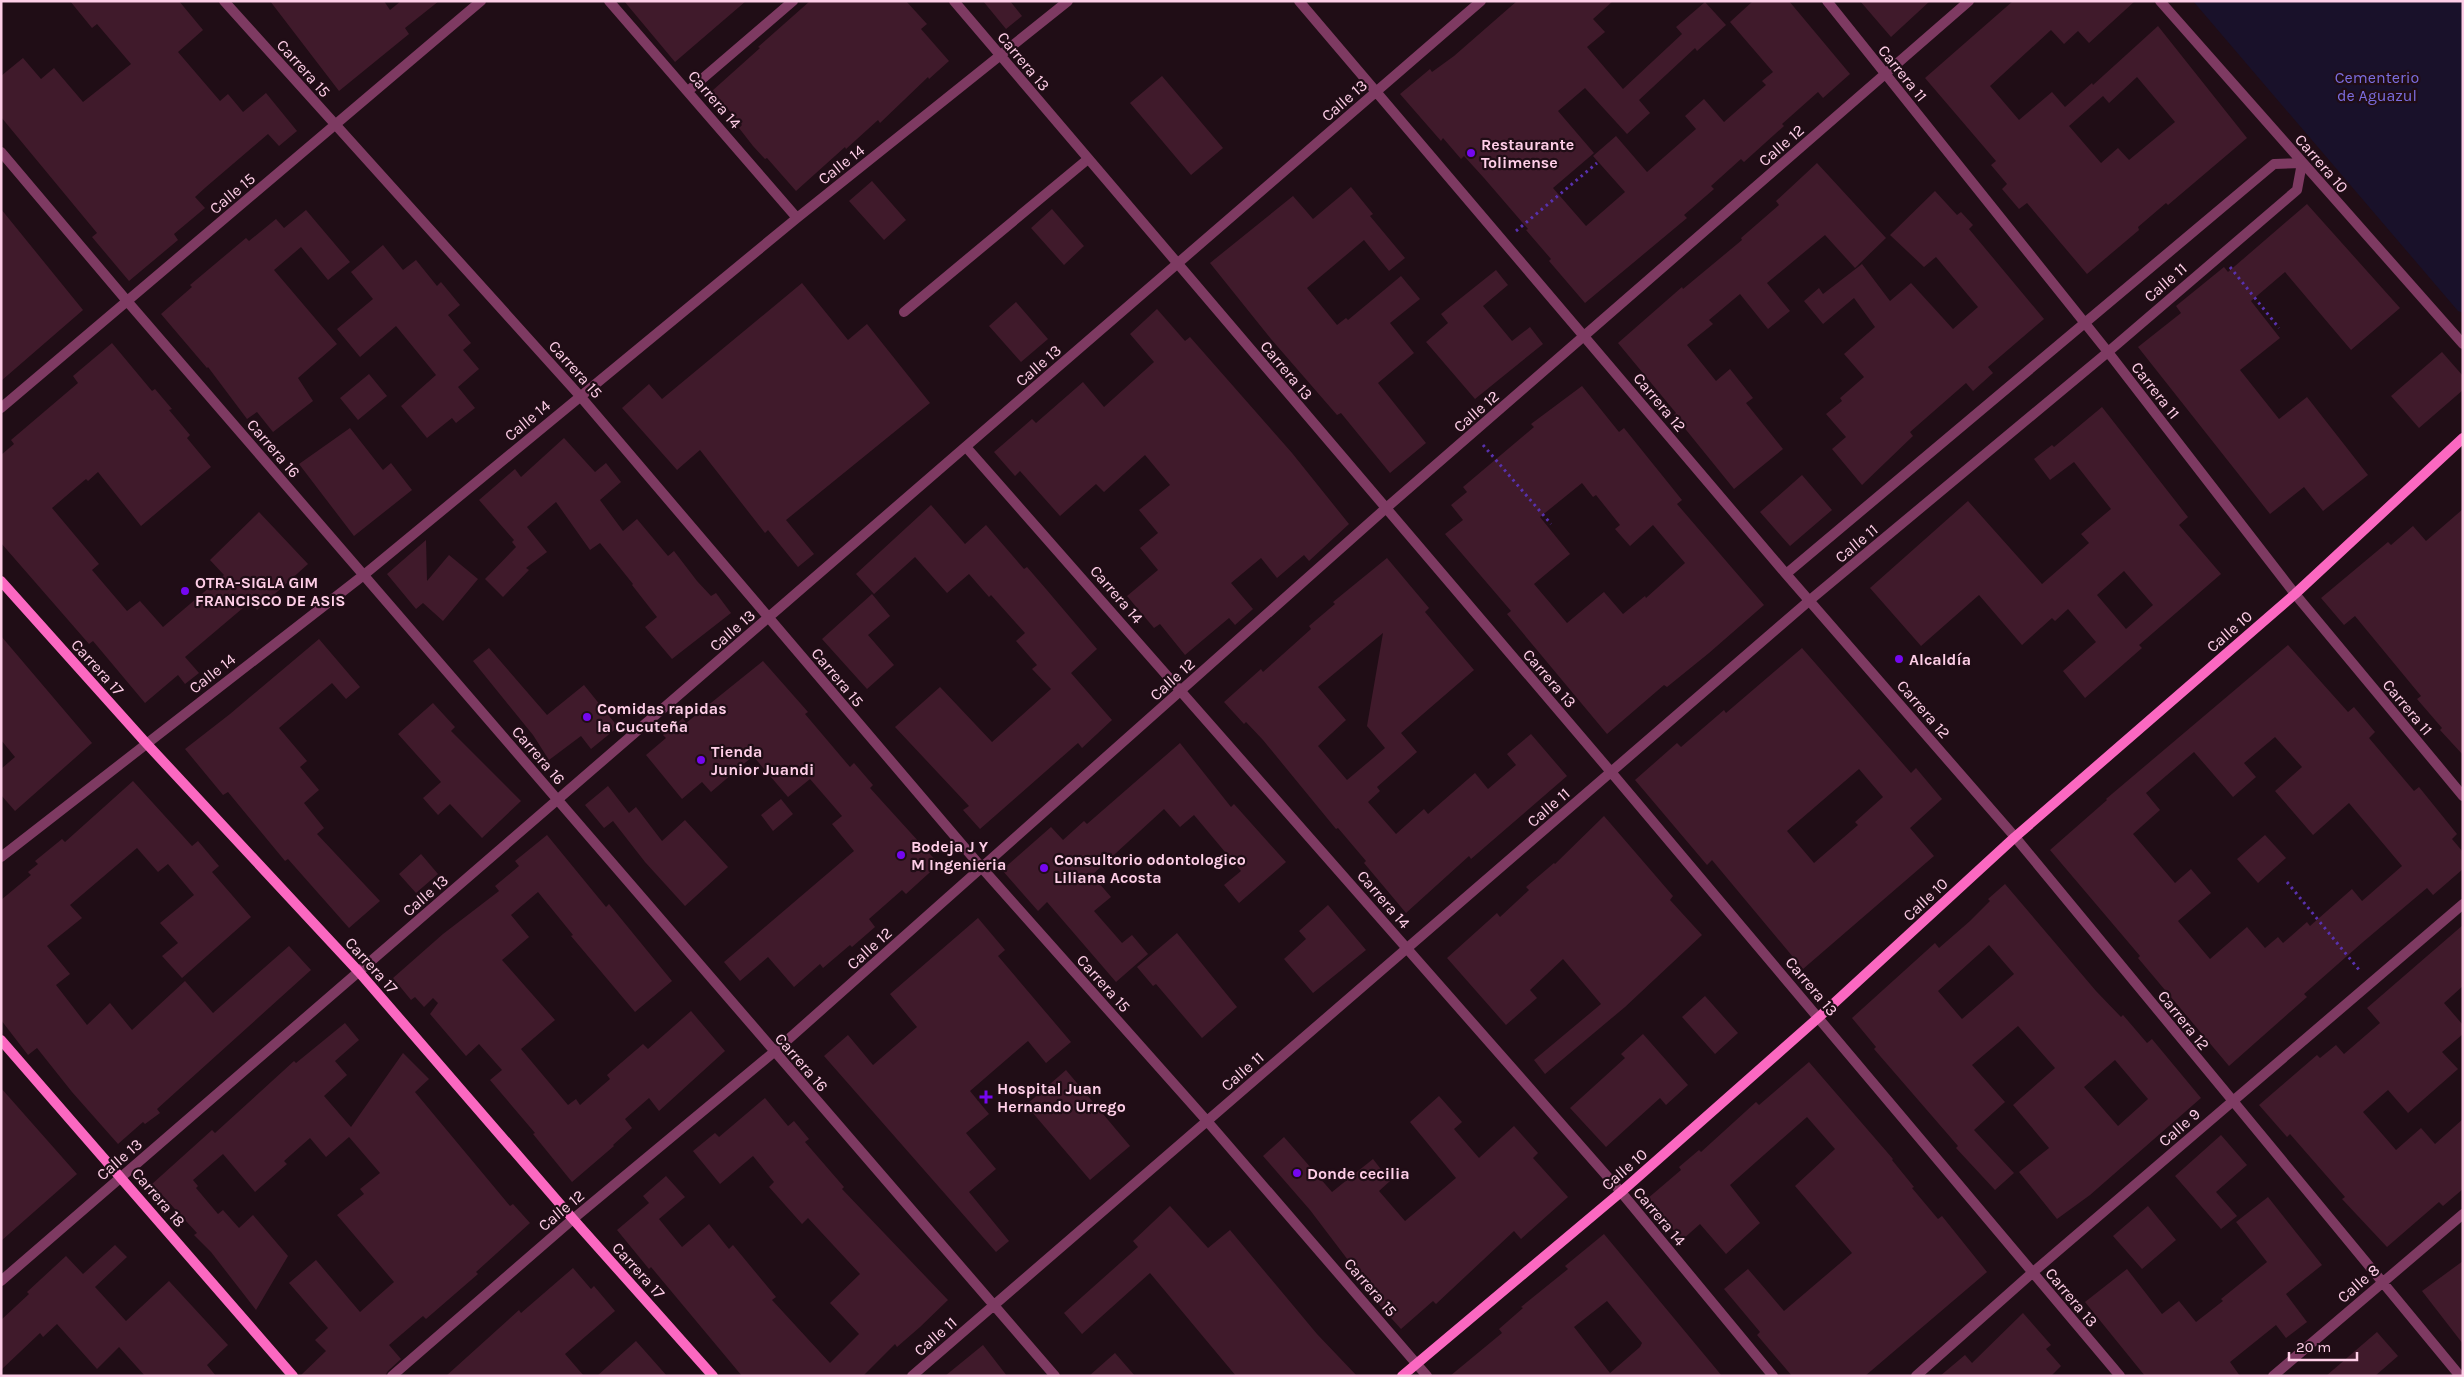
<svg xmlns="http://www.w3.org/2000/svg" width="2464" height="1377" viewBox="0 0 2464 1377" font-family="Karla,sans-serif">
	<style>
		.green { fill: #19112a }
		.building { fill: #401a2b; fill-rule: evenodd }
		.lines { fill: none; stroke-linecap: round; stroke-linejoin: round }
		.path { stroke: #5831ae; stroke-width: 3; stroke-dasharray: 2.5 4; stroke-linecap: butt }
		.lane { stroke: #7e3a62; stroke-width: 10 }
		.street { stroke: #7e3a62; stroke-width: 10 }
		.secondary { stroke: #fb68c1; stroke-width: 10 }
		.poi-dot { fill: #7507f0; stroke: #200d16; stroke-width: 2 }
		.labels { text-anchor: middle; stroke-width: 4.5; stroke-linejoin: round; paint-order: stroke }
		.street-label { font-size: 16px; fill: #fecee7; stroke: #200d16 }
		.park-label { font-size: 16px; fill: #7b6ddf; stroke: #200d16 }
		.poi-label { font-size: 16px; font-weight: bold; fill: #fecee7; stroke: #200d16; text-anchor: start }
	</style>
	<rect width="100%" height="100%" fill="#200d16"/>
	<path class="green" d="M2193,1h270v312l-5,-2z"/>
	<path class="building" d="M70,1h109l24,29 -25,22 42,49 8,-7 15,18 23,-19 31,38 -18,15 -11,-12 -62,53 -11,10 10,11 -31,26 4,6 -49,41 -37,-44 5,-4 -96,-116v-41l22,-18 18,21 13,-11 29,34 48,-38 -34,-40 -5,4z
		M270,1h114l6,9 11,-9h38l-34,27 4,6 -70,57z
		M624,1h122l-71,61z
		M810,1h96l21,23 -6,5 28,32 -20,18 -1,-2 -48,46 -2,-3 -32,29 -1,-2 -49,44 -29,-33 -2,1 -12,-13 -14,-18 3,-3 -30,-34 48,-43 -2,-1z
		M983,1h27l12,15 -16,13z
		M1517,1h96l-20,18 12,13 -18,15 36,42 59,-55 -6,-7 29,-25 21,23 -29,26 -2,-3 -56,52 11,13 -23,21 -42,-46 -27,23 36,42 -41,35 33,38 39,-34 -32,-36 23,-20 31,36 49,-43 -11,-13 19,-17 20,23 42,-37 -4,-4 11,-9 -43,-50 23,-21h36l61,73 -27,24 -5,-6 -36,32 2,2 -40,36 -3,-3 -30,27 3,3 -30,26 3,3 -102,85 -36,-42 2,-2 -25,-29 2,-1 -44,-51 -20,-22 -3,3 -18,-21 -2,3 -41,-47 30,-25 2,3 22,-16z
		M1860,1h70l-39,36z
		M2013,1h122l-46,42 -11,-12 -14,13 -13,-14 -61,56 29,34 33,-28 13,15 27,-24 1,2 65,-59 89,112 -79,67 -2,-2 -28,24 1,3 -52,44 -60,-71 -8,6 -17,-20 5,-5 -16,-19 5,-4 -71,-83zM2137,77l38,45 -46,38 -11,-12 -17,15 -32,-37 34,-30 6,7z
		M1162,76l61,72 -32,27 -61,-72z
		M1817,163l69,75 -31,30 -30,-33 -58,48 23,28 -22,18 -28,-35 -31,26 4,4 -26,21 29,36 14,-12 23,29 -7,5 37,46 -49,40 -60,-74 2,-2 -58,-70 64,-56 1,2 59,-49 -1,-2 38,-33 -3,-4z
		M872,181l34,39 -22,20 -35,-39z
		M1351,187l22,27 -3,2 35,42 -16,13 -25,-31 -57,48 30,37 9,-7 2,2 53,-44 19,23 -30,24 24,30 -36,30 48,60 -36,30 -49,-60 -4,2 -66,-76 -61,-76 83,-67 20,23z
		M1935,191l22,24 4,-3 12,13 -4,4 75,90 -56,48 5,6 -20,18 -7,-8 -56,49 3,4 -51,49 -30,-36 14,-12 -20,-23 16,-13 -2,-3 24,-21 -20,-23 31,-27 -21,-29 -31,26 -19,-23 15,-13 4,6 39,-30 28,37 21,-18 42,46 25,-22 -42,-50 -12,10 -34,-32z
		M2307,204l93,104 -49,42 -66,-78 -34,29 29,37 -40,32 39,49 28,-22 61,78 -45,36 -19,-24 -34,27 -132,-167 43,-34 -5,-7 48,-39 4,5z
		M1,209l82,101 -82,71z
		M1052,209l32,37 -20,19 -33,-37z
		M306,210l44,52 -22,18 -27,-33 -27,23 63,74 -39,34 15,23 -40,31 -16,-20 -10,7 -39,-52 -1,1 -46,-54 31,-27 -2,-2 56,-47 3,3 27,-22 8,9z
		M383,245l20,25 13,-10 21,26 4,-4 19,23 -12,10 23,28 -8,7 16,19 -21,18 17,21 -19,15 -4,-5 -25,20 -26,-32 35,-31 -40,-49 -36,31 -23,-28 36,-30 -22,-27z
		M1496,270l12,15 -25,21 29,35 18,-14 13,17 -68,55 -49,-57 22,-19 -7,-9z
		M802,283l46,57 19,-16 63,79 -144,117 28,34 -16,13 -30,-37 -3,3 -65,-83 -23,20 -55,-62 27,-24 13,15z
		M1016,302l32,37 -27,23 -32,-36z
		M1157,309l28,32 5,-4 102,116 57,71 -40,37 -5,-6 -27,23 -16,-20 -30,25 22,26 -18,16 -6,-7 -44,37 -25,-31 -6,4 -27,-32 31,-26 -18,-22 18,-15 -19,-23 31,-25 -25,-30 -41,37 -8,-8 -36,32 -40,-45 -5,5 -21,-24 38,-33 4,4 47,-41 21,25 50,-45 -24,-28z
		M112,343l40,48 3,-2 17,20 -3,1 21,25 -3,3 24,29 -70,59 -43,-54 -10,9 -2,-2 -34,29 47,56 -7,6 35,41 13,-10 23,26 61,-52 -14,-15 49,-48 49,52 -51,46 -7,-8 -65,55 14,16 -14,11 -7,-9 -33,28 -52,-62 -4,3 -88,-101v-88l13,-11 -3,-4 67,-57 -5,-7z
		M2442,352l21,24v14l-44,38 -28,-32z
		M369,374l18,22 -29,24 -18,-22z
		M1582,386l37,46 5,-4 58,72 -5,4 87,101 -55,48 -42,34 -3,-2 -57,49 -100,-120 4,-3 -66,-77 18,-14 -12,-15 16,-13 -4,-5 71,-60 -3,-3zM1582,483l11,14 3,-2 24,30 -5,4 15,17 23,-21 32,38 -39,35 -1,-2 -22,18 -19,-22 -37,31 -33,-39 36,-30 -30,-37z
		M2102,407l86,110 -9,8 42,49 -82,71 3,3 -57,50 -22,-27 33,-29 -28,-33 -13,12 -3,-3 -30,27 -43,-50 -58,51 -51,-58 98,-87 74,83 47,-41 -8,-9 30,-25 -37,-47 -24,18 -16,-21 18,-14 2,2zM2124,571l29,34 -27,24 -29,-34z
		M350,428l33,42 8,-7 21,27 -58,46 -55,-72z
		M564,438l31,34 11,-9 15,19 -21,18 23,31 14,-12 31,37 6,-5 23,30 14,15 5,-3 15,20 -59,46 -27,-32 12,-10 -25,-32 1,-1 -33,-41 -10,7 -34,-48 -29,25 20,25 -21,16 3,2 -26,27 -18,-18 31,-32 -4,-5 2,-2 -35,-40 36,-31 6,8z
		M1802,475l30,35 -42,36 -30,-34z
		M931,505l34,39 21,-19 38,44 3,-2 19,22 51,60 -26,24 41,47 -30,28 -4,-5 -98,86 -17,-19 6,-4 -74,-79 45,-40 52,55 59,-53 -19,-20 5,-4 -21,-24 9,-8 -34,-38 -2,2 -20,-23 -22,19 -32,-36 -41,37 -18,-20z
		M2463,509v246l-23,-25 2,-2 -25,-29 4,-3 -66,-80 -11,9 -23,-27 67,-56 3,3 22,-19 13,15z
		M426,540l1,41 22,-26 29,24 -35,42 -20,-18 -7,6 -29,-35z
		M1387,558l42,50 -4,4 49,58 -73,63 16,19 -40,35 3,4 -12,11 28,32 28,-25 4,5 47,-41 13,16 28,-24 -9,-11 24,-20 36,42 -96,83 -2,-3 -63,57 -42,-50 2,-2 -28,-33 -2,1 -73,-89 -17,-18 -2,2 -20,-22 37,-33 2,3 48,-43 -2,-3 26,-22 -2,-2zM1383,633l-16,93 18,22 -38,32 -29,-34 28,-26 -28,-33z
		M872,594l18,22 -22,19 26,30 -27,24 -45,-50z
		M1,636l91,107 -77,68 -14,-16v-26l14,-12 -14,-17z
		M319,639l41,48 -14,12 -14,-16 -53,45 28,33 -7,6 19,23 -15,13 20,25 -7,6 63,67 -31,27 -61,-69 -3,2 -57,-69 -5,3 -38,-46 45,-35z
		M2288,645l60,67 6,-5 21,25 -6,6 45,53 5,-4 38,47 -5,5 11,13v17l-30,26 -6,-7 -64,54 -59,52 3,3 -78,69 -91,-108 2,-2 -90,-106 57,-50 -1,-1zM2275,737l27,30 -27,24 38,44 36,-32 53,63 -40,35 -10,-12 -42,37 -3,-4 -24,21 -5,-6 -13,11 -18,-21 -37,32 -32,-38 33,-28 -20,-24 -16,14 -42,-49 27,-24 -14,-17 48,-41 39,45 23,-20 -12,-14z
		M489,648l58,67 37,-30 34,42 -27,22 -10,-13 -32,24 -16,-25 -60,-74z
		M1802,648l109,125 5,-5 26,31 -32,29 24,28 -131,113 -91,-109 -5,5 -72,-85 42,-37 4,4 43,-37 2,3zM1859,769l24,28 -28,25 3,3 -44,38 -27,-32z
		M763,661l45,51 -3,2 45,53 4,-4 19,22 -3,3 69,76 -33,30 -4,-4 -33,29 6,8 -23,20 -2,-2 -27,23 -3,-4 -26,23 -26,-30 -28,24 -16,-19 130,-111 -22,-27 10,-8 -32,-37 -22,18 -35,-41 -42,36 -9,-10 -20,17 -36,-44 20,-17 -3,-3 20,-17 3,5z
		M433,703l22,24 -4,4 70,70 -39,37 -32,-34 -12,11 -15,-17 18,-16 -43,-48z
		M1180,743l51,64 3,-3 52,58 -47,41 -15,-18 17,-14 -47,-56 -14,12 -16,-18 -72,66 19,22 -17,14 28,32 10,-8 16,19 -32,28 -69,-80 -9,9 -36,-41 49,-43 12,13 21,-19 3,3z
		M133,781l59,65 6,-5 21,25 -7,6 39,45 -69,61 -20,-22 16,-13 -18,-20 34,-28 -26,-31 -10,8 -21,-24 -67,57 12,13 -35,28 23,28 -14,11 31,40 23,-22 22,27 53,-49 28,32 76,-67 22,24 -154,139 3,4 -15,11 -2,-2 -25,22 -46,-52 -35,-44 -9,7 -27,-35v-120l30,-25 -3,-3 10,-8 -3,-3 27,-22 3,3z
		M608,786l21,27 7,-6 26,34 23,-21 43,47 -43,39 -40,-44 -32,-41 -9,7 -19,-23z
		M781,799l12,15 -20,17 -12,-16z
		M1604,816l69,80 -3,4 32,35 -77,72 -80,67 -11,-14 67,-56 -38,-45 -33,31 7,8 -31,27 -59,-67 50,-45 3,4 29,-27 -3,-3 28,-24 1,1z
		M547,835l59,72 3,-3 63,77 -37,31 -64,-76 2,-1 -35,-43 -27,23 18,22 -27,23 53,60 -34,29 47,56 8,-6 4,6 30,-26 -3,-4 36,-31 5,5 43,-38 34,40 -66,60 -10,-13 -24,21 7,9 -19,17 1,1 -42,36 -39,-48 2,-1 -45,-53 12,-10 -23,-26 -13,12 -36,-42 8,-11 -5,-5 -9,9 -9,-10 -4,3 -18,-22 50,-44 56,-43 -4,-5 24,-20 -4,-5z
		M2265,835l21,23 -28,25 -21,-24z
		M421,854l17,20 -22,19 -17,-19z
		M2005,884l91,107 25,26 2,-2 24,28 5,-4 49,59 -111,97 -33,24 -38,-47 30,-24 -36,-43 42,-37 -37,-42 -46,39 33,37 -31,28 40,43 -19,17 -39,-42 2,-2 -84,-97 2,-2 -24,-29 83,-75 4,5 31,-27 20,-20 -2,-2zM1989,945l25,29 -52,45 -24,-28zM2115,1060l33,39 -30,27 -34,-39z
		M1328,905l38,45 -53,43 -29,-34 22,-20 -7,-8z
		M978,918l27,32 -7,6 73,86 -25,21 -18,-22 -58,50 19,23 -23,19 30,36 -27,23 40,49 -13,11 -172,-196 24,-21 25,30 44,-38 -27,-33z
		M2463,925v61l-19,17 19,22v9l-21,18 16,17 -50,44 -20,-23 -25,22 33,38 25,-22 14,16 28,-25v70l-20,17 -4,-4 -52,45 -45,-48 3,-2 -55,-63 -3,3 -28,-32 58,-50 3,3 16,-13 8,9 36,-31 -13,-15z
		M1177,933l60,74 -35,31 -46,-54 -3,2 -16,-19z
		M1705,996l33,37 -23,21 -33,-37z
		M345,1023l14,17 -24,21 12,14 -23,21 27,31 52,-74 26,26 -14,13 95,114 3,-2 17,19 -54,49 2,2 -52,45 -3,-3 -34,29 12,14 -13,12 -3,5h-85l26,-25 -11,-11 13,-12 -39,-45 27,-23 44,52 34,-30 -57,-67 27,-21 -4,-5 20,-16 -31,-36 -23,20 -16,-19 -26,23 3,3 -32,28 -32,-38 -30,26 5,6 -2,2 22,26 5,-4 16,18 14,-13 35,41 -32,54 -45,-58 -17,-17 3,-2 -45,-49 60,-54 3,3 79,-72 2,2z
		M1643,1034l45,51 -22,20 -6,-7 -54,49 -36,-39 55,-50 -4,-4z
		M1809,1062l84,97 -1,1 22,27 -2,1 26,31 4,-3 45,56 -122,104h-73l-35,-41 3,-3 -36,-43 24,-20 36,42 68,-58 -57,-67 40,-37 -28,-32 -77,68 30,38 -34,31 -26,-30 -18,16 -35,-41 34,-29 -2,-3 20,-17 2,2 55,-50 3,3z
		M1066,1070l64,76 -40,34 -64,-75z
		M1,1088l76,86 -76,67z
		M1439,1096l23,26 -8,7 25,29 35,-32 24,27 -5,5 35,39 -47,42 -7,-8 -78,73 -3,-3 -32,28 -55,-61 5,-4 -41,-54 -47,-54 21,-19 48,55 41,-33 17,22 -11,10 26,30 51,-43 -46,-56z
		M765,1098l23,28 6,-5 15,18 -4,3 39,45 -2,2 106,111 -28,27 -23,20 -2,-3 -32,32h-121l-91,-109 -2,2 -32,-39 32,-27 -6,-7 23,-20 19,21 -26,22 23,28 27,-23 20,25 4,-4 43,52 -4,3 58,63 29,-29 -29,-31 30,-29 -52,-56 -6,6 -33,-37 5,-5 -21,-26 -33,28 -27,-33 22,-18 4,4z
		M2221,1135l26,30 -31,27 21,24 -16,13 -46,-53z
		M2268,1197l54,68 -36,29 21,28 -21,16 -10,-13 -46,37 10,14h-95l-60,-74 42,-33 35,45 17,-13 17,21 27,-21 -2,-2 46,-37 -31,-40z
		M1170,1206l38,42 22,-18 87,104 40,42h-121l-86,-103 -68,61 -18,-21 74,-66 -5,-6z
		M2148,1206l28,34 -34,29 -29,-33z
		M1604,1234l118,142h-272l52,-43 -3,-4 24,-21 -2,-1 47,-38 -3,-3zM1607,1301l35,42 -2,4 -30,26 -36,-46z
		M115,1245l12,12 -32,30 31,34 43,-40 59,64 -21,20 9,11h-71l-26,-29 -22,22 -40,-45 -14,13 -3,-4 -39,37v-50l28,-26 -2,-2 39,-36 17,18z
		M2463,1261v83l-41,-53z
		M573,1268l18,21 3,-3 21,25 -50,43 19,22h-138l73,-66 2,3z
		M2023,1313l28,32 -5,4 15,17 -10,10h-111l25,-21 7,8z
		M2377,1332l21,24 -23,20h-49z
		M636,1341l31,35h-70z
		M983,1345l24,31h-62z
		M1115,1353l20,23h-46z"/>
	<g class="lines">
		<path class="path" d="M1516,231l81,-68
			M2230,267l49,61
			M1483,445l68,79
			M2287,882l73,89"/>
		<path class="lane" d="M904,312l184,-153"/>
		<path class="street" d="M224,1l356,395 402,472 225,253 220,255
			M609,1l188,217
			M954,1l657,771 509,604
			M1299,1l487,573 229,263 445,539
			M1827,1l281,351 187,242 168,202
			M2160,1l303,343
			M688,91l105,-90
			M1,152l126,149 928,1075
			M1,408l480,-407
			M966,447l655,745 152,184
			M1,857l364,-283 432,-356 271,-217
			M1,1281l1480,-1280
			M392,1376l181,-157 201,-167 611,-543 584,-508
			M912,1376l898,-776 298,-248 189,-162 5,-27 -28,1 -488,410
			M1916,1376l116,-103 431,-369
			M2273,1376l190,-162"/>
		<path class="secondary" d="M1,581l145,162 213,229 214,247 140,157
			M1,1040l292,336
			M1402,1376l219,-184 198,-175 196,-180 280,-243 168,-156"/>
	</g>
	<g class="poi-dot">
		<circle cx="1471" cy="153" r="5"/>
		<circle cx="185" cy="591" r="5"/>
		<circle cx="1899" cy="659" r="5"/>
		<circle cx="587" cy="717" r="5"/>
		<circle cx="701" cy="760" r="5"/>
		<circle cx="901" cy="855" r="5"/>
		<circle cx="1044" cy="868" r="5"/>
		<path d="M983.5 1089.5h5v5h5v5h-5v5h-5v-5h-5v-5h5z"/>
		<circle cx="1297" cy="1173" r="5"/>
	</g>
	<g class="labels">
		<g class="street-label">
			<text transform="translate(1024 61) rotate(50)" y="6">Carrera 13</text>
			<text transform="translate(304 68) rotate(48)" y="6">Carrera 15</text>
			<text transform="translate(1903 73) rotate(51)" y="6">Carrera 11</text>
			<text transform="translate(715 99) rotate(49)" y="6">Carrera 14</text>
			<text transform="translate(1344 100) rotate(-41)" y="6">Calle 13</text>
			<text transform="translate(1781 145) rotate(-41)" y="6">Calle 12</text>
			<text transform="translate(2322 163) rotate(49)" y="6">Carrera 10</text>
			<text transform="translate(841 164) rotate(-38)" y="6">Calle 14</text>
			<text transform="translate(232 193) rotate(-40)" y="6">Calle 15</text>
			<text transform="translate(2165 282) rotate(-41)" y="6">Calle 11</text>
			<text transform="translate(1038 365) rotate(-41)" y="6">Calle 13</text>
			<text transform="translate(576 369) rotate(48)" y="6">Carrera 15</text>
			<text transform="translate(1287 370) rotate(50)" y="6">Carrera 13</text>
			<text transform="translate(2156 390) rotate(52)" y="6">Carrera 11</text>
			<text transform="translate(1660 402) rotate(50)" y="6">Carrera 12</text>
			<text transform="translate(1476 411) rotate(-41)" y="6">Calle 12</text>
			<text transform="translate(527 420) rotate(-40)" y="6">Calle 14</text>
			<text transform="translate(274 448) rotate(49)" y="6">Carrera 16</text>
			<text transform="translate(1856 543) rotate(-40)" y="6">Calle 11</text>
			<text transform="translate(1117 594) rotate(49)" y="6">Carrera 14</text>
			<text transform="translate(732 630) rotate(-41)" y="6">Calle 13</text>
			<text transform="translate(2229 631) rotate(-41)" y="6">Calle 10</text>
			<text transform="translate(98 667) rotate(48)" y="6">Carrera 17</text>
			<text transform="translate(212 673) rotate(-38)" y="6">Calle 14</text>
			<text transform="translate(838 677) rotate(50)" y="6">Carrera 15</text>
			<text transform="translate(1550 678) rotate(49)" y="6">Carrera 13</text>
			<text transform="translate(1172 679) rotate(-42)" y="6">Calle 12</text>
			<text transform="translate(2408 707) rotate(50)" y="6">Carrera 11</text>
			<text transform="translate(1924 709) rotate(49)" y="6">Carrera 12</text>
			<text transform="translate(539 755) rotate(49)" y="6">Carrera 16</text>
			<text transform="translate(1548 807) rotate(-41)" y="6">Calle 11</text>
			<text transform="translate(425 895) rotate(-41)" y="6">Calle 13</text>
			<text transform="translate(1384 899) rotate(49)" y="6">Carrera 14</text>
			<text transform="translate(1925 899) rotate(-43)" y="6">Calle 10</text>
			<text transform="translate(869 948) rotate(-42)" y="6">Calle 12</text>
			<text transform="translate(372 965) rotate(48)" y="6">Carrera 17</text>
			<text transform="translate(1104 983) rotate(48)" y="6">Carrera 15</text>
			<text transform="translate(1812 986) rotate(50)" y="6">Carrera 13</text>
			<text transform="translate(2184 1020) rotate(51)" y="6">Carrera 12</text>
			<text transform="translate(802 1062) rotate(49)" y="6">Carrera 16</text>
			<text transform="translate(1242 1071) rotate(-41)" y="6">Calle 11</text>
			<text transform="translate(2179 1127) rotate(-41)" y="6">Calle 9</text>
			<text transform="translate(119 1159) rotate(-41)" y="6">Calle 13</text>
			<text transform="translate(1624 1169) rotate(-41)" y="6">Calle 10</text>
			<text transform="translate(159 1197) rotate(49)" y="6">Carrera 18</text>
			<text transform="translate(561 1210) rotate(-40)" y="6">Calle 12</text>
			<text transform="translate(1660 1216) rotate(50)" y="6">Carrera 14</text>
			<text transform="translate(639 1270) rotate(48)" y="6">Carrera 17</text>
			<text transform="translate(2358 1283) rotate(-41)" y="6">Calle 8</text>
			<text transform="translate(1371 1287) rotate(49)" y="6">Carrera 15</text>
			<text transform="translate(2072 1297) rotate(50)" y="6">Carrera 13</text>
			<text transform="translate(935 1336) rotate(-41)" y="6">Calle 11</text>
		</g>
		<g class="park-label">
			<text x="2377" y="83">Cementerio<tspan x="2377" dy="18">de Aguazul</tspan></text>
		</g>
		<g class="poi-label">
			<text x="1481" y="150">Restaurante<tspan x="1481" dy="18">Tolimense</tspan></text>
			<text x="195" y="588">OTRA-SIGLA GIM<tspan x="195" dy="18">FRANCISCO DE ASIS</tspan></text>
			<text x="1909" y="665">Alcaldía</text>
			<text x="597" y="714">Comidas rapidas<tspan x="597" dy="18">la Cucuteña</tspan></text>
			<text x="711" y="757">Tienda<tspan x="711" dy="18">Junior Juandi</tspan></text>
			<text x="911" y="852">Bodeja J Y<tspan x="911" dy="18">M Ingenieria</tspan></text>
			<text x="1054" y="865">Consultorio odontologico<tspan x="1054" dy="18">Liliana Acosta</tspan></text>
			<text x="997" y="1094">Hospital Juan<tspan x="997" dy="18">Hernando Urrego</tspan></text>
			<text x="1307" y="1179">Donde cecilia</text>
		</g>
	</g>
	<rect width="2464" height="1377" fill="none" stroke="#fecee7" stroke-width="5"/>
	<path d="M2289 1352v8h68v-8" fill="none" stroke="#fecee7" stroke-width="2.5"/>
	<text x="2296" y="1352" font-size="15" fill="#fecee7" stroke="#200d16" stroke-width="4" paint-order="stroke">20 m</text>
</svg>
